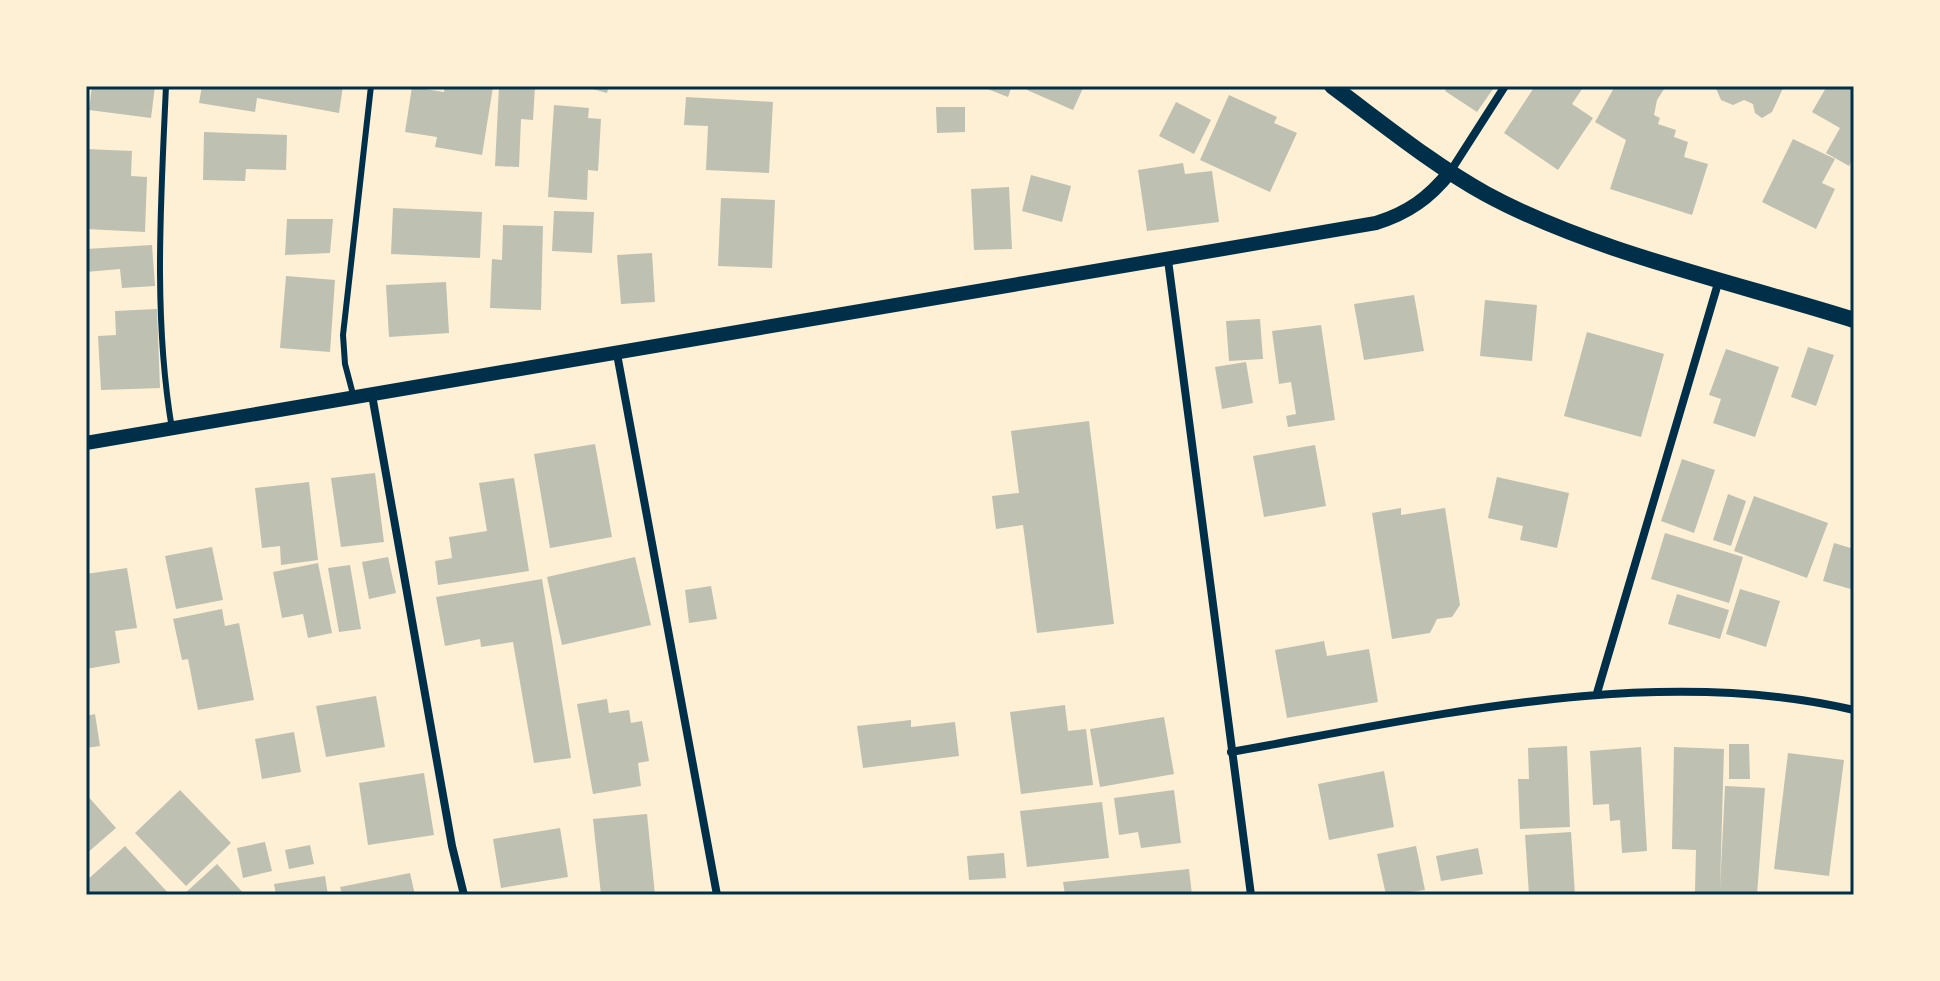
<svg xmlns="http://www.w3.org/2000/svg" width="1940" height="981" viewBox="0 0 1940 981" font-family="'Source Sans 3',sans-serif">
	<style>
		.building { fill: #bec0b2 }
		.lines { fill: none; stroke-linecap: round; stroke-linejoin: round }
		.service { stroke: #003049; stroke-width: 6 }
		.minor { stroke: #003049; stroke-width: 8 }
		.tertiary { stroke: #003049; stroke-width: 14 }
		.secondary { stroke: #003049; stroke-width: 16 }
		.neatline { fill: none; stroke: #003049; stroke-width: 3 }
	</style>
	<rect width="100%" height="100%" fill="#fdf0d5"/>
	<path class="building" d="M92,86h63l-4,32 -62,-8z
		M202,86h141l-4,27 -82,-15 -2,14 -56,-9z
		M445,86l48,1 -11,68 -47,-8 2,-10 -32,-5 7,-45 32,5z
		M499,86h36l-2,34 -12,-1 -2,48 -24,-1z
		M582,86h27l-2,7z
		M980,86h32l-4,11z
		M1029,86h55l-11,24 -46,-20z
		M1448,86h47l-18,26 -32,-21z
		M1535,86h49l-12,18 21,14 -35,52 -54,-37z
		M1615,86h51l-9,14 -3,15 6,3 -2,6 18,6 -2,7 14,5 -4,15 24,7 -16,51 -82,-26 16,-49 -31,-18z
		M1715,86h69l-12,26 -10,6 -7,-5 -2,-9 -9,-4 -11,5 -12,-5z
		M1827,86h27v70l-5,10 -23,-13 14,-25 -28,-16z
		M1229,95l48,22 -3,6 23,10 -27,59 -70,-32z
		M686,97l87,5 -4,71 -63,-3 2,-44 -24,-1z
		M1176,102l35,18 -17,34 -35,-18z
		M554,105l35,3 -1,10 13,1 -3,52 -10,-1 -1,30 -39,-3z
		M936,107h29v25l-28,1z
		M204,132l83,3 -1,35 -40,-1 -1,12 -42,-1z
		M1793,139l42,20 -13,24 13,6 -19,40 -54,-27z
		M86,149l46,2 -1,25 16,1 -2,55 -59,-3z
		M1183,163l2,11 27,-3 7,51 -72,9 -9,-61z
		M1031,175l40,11 -9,36 -40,-11z
		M1009,187l3,62 -38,1 -3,-61z
		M721,198l54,2 -3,68 -54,-2z
		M393,208l89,4 -2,46 -89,-4z
		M554,211l40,1 -2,41 -40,-2z
		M287,219h46l-3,34 -45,2z
		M503,225l40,1 -2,84 -51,-2 2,-49 10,1z
		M152,245l3,41 -33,2 -2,-19 -34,3v-23z
		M652,253l3,49 -34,2 -4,-49z
		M286,276l49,4 -5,72 -50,-4z
		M446,282l3,51 -60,4 -3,-52z
		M1414,295l10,56 -60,9 -10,-56z
		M1485,300l52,5 -5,56 -52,-5z
		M157,309l3,79 -59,2 -3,-54 18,-1 -1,-24z
		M1260,319l3,40 -34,2 -3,-40z
		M1321,325l14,95 -47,7 -2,-11 10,-2 -5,-32 -12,2 -7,-53z
		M1587,332l77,22 -23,83 -77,-21z
		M1808,347l26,8 -18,51 -25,-9z
		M1726,349l53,18 -24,70 -42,-14 8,-24 -12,-4z
		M1246,362l7,41 -31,6 -7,-42z
		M1089,421l25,203 -77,9 -14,-108 -27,4 -4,-33 27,-3 -8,-62z
		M595,444l17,93 -62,11 -16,-94z
		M1315,445l11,61 -62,11 -11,-61z
		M1682,459l33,11 -21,63 -33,-12z
		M375,473l9,69 -43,5 -10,-69z
		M1497,477l72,16 -12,55 -37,-8 3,-14 -35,-8z
		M514,478l15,93 -91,14 -3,-24 17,-3 -3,-21 38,-6 -8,-48z
		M309,482l9,78 -37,5 -1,-19 -18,2 -7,-60z
		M1728,494l18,7 -15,45 -18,-6z
		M1754,496l74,27 -21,55 -73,-27z
		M1401,508v7l44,-7 15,97 -8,12 -15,2 -7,14 -38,6 -20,-126z
		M1665,533l78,24 -14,46 -78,-24z
		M1834,543l20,6v41l-31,-9z
		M212,547l11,53 -47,9 -11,-53z
		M388,557l8,36 -27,6 -7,-37z
		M635,557l16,68 -89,20 -15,-68z
		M318,563l14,70 -24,5 -5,-24 -21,4 -9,-46z
		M350,565l11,64 -22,3 -11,-64z
		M127,568l10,60 -22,3 5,32 -34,6v-95z
		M542,579l29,179 -37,5 -21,-121 -32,5 -1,-8 -35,7 -9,-49z
		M711,586l6,33 -28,4 -4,-33z
		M1740,589l40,12 -14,46 -40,-13z
		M1677,594l52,16 -9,29 -52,-15z
		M222,609l3,17 14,-3 15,77 -56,10 -10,-51 -6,1 -9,-41z
		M1324,641l3,15 42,-7 9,53 -91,16 -12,-68z
		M376,696l9,51 -59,10 -10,-51z
		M607,699l2,14 20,-3 2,13 11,-2 7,40 -11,2 3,23 -48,8 -16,-90z
		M1065,705l3,26 18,-2 7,56 -72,9 -11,-82z
		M95,714l5,32 -14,2v-32z
		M1164,717l10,57 -74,13 -10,-58z
		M911,720v7l44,-5 4,34 -96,12 -6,-42z
		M294,732l7,40 -39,7 -7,-40z
		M1729,744h20l1,35h-21z
		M1567,746l3,81 -50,2 -2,-50h11l-1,-31z
		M1641,747l6,104 -25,2 -2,-33 -10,1 -1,-17 -16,1 -3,-54z
		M1674,747l50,2 -4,140 5,-103 40,2 -8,107 -62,-3 1,-42 -24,-1z
		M1788,753l56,7 -15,116 -55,-7z
		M1384,771l10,56 -65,13 -11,-56z
		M424,773l10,62 -66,10 -9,-62z
		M180,790l51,53 -45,43 -51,-53z
		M1174,790l7,53 -40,5 -3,-16 -19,3 -5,-37z
		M86,794l30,34 -30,26z
		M1102,802l7,56 -82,9 -7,-56z
		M647,814l8,81h-54l-8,-76z
		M560,828l8,49 -67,11 -8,-49z
		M1571,832l4,63h-46l-4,-60z
		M265,842l7,29 -29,7 -6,-30z
		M310,845l4,19 -25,5 -4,-19z
		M125,846l45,49h-84v-14z
		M1416,846l9,44 -39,5 -9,-41z
		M1478,848l5,26 -42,7 -5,-25z
		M1004,853l2,25 -37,2 -2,-24z
		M217,864l28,31h-62z
		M1189,869l3,26h-127l-2,-13z
		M410,873l5,22h-73l-2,-8z
		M325,876l3,19h-52l-2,-11z"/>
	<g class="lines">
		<path class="service" d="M166,86c-5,113 -13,231 6,343
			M354,398l-9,-34 -2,-29 28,-249"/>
		<path class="minor" d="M1450,172l55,-86
			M1168,260l83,635
			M617,354l100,541
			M372,395l80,451 12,49
			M1597,693l122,-413
			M1231,752c198,-35 423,-89 623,-42"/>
		<path class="tertiary" d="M86,443l1290,-220c32,-10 53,-25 74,-51"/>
		<path class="secondary" d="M1332,86c50,37 100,78 154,108 107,58 251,89 368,126"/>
	</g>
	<rect width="1940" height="981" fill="none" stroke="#fdf0d5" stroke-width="176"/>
	<rect x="88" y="88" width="1764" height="805" class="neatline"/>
</svg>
